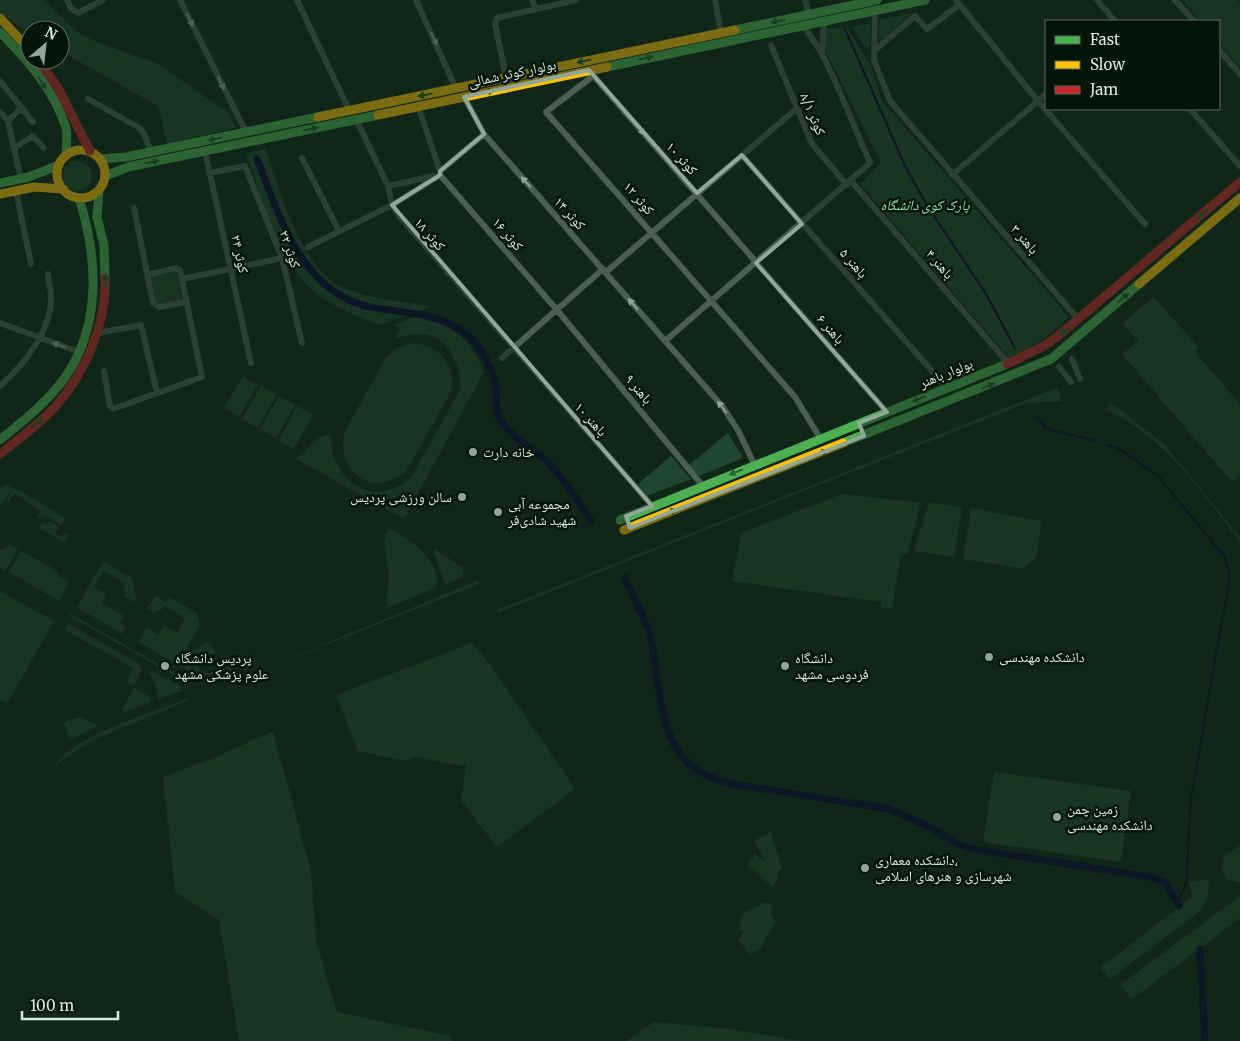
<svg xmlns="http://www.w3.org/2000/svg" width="1240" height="1041" viewBox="0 0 1240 1041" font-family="Merriweather,'Noto Naskh Arabic',serif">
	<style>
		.green { fill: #1f472d }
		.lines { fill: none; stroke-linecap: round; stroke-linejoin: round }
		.stream { stroke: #070434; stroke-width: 2 }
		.canal { stroke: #070434; stroke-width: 7 }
		.street { stroke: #4c5d52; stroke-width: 6 }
		.fast { stroke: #4caf50; stroke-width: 9 }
		.slow { stroke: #ffc107; stroke-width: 9 }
		.jam { stroke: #c62828; stroke-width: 9 }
		.oneway { fill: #92a497 }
		.oneway2 { fill: #28622d }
		.marked { fill: none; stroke: #91a798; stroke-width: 4; stroke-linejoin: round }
		.poi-dot { fill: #91a798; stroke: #05140a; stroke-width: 2 }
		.labels { text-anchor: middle; stroke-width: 5; stroke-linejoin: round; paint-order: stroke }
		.street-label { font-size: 14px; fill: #d7ecdc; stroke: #05140a }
		.park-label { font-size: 14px; font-style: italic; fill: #8becaa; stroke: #05140a }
		.poi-label { font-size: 14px; fill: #d7ecdc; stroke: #05140a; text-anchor: start }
	</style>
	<rect width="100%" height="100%" fill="#102619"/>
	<path class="green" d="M0,0h43l36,33 13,7 66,24 72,50 6,14 -69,16 -9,-38 -98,-55v-21h-30v4l-3,-2 -27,-19z
		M1182,0h56l2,3v65l-21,-25v-22h-19z
		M911,13l-25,24 -7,4v-21z
		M870,23v23l-4,2 -14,-21z
		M827,28l21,1 23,37 11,35 187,216 -26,23 -34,18 -149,-174 21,-21 -57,-115z
		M266,149c13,40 35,119 76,138 27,13 61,14 91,19l-54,19c-23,-10 -49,-19 -67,-35 -35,-32 -50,-93 -66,-137z
		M62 176a15 15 0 1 1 30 0a15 15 0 1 1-30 0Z
		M177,272l5,28 -26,4 -5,-27z
		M1153,297l46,50 -4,5 45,52v71l-8,7 -110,-128 16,-13 -15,-18z
		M415,317c37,7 55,20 69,55l-80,147 -108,-60 24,-22 11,-3c-3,47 46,78 81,42l49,-88c-2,-40 -26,-65 -66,-49l4,-10 -6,-4z
		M412,343c28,2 46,23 38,51l-44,78c-34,26 -69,2 -62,-39l43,-77 10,-8z
		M243,376l15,9 -19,32 -15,-9z
		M261,386l16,8 -19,34 -16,-9z
		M1056,388l4,4 1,9 -35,2 -529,210v-3z
		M279,396l16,9 -19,33 -16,-9z
		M1110,402l54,42 76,93v5c-36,-47 -78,-109 -134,-132z
		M297,406l16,9 -19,34 -15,-9z
		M728,433l15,25 -44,18 -10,-11z
		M671,456l20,23 -44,17 -9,-12z
		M5,485l16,6 44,27 -4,8 -15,-11 -4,4 2,-5h-3l-1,4 -2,-1 2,-6 -25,-18 -9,12 -1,-1 7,-15 -12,18v-18z
		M842,494l79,9 -13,51 -7,1 -9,54 -11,-1v-6l-149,-21 9,-48z
		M929,502l33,5 -8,50 -40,-6z
		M971,508l70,13 -4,35 -15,13 -59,-10z
		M50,520l10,8 -4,3v4l7,1 2,-3 5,2 -5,8 -26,-15 3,-6 5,3z
		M388,528c24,13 45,25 50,54l-3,6 -46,19 -3,-6 3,-25 -5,-32z
		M9,544l9,5 -13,22 -5,-3v-18l6,-1z
		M434,549l30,19 -2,10 -15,6 -3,-2 -11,-31z
		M21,551l35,19 3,7 10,5 -10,19 -50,-29z
		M103,562l29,16 4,20 -2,4 -10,-6 2,-4 -3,-2 3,-6 -22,-13 -10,16 12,7 -4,9 22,13 -4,8 5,3 -3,7 -45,-27z
		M477,581l2,2 -2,2 -225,89z
		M0,591l54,30 -47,83 -7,-4z
		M156,596l10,6 3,-5 28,16 3,12 -13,23 5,3 18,-10 5,12 -15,7 -2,6 3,5 8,3 24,-10 2,5 -26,10 -14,-4 -57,-33 8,-14 12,7 6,-9 13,7 8,-15 -21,-12 -4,5 -3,-2 -2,4 -9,-5z
		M71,614l116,66 -1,2 -117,-66z
		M69,624l70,40 3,6 -8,15 -8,-4 7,-13 -68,-38z
		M472,643l20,24 83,122 -78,58 -36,-47 5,-34 -52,-9 -7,4 -49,-10 -22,-56z
		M152,671l28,15 2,5 -24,8v-6l-8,-20z
		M134,688l18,10 -4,6 -24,8 -2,-2z
		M186,699l3,1 -96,40 -39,26c20,-31 98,-53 132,-67z
		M81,717l17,9 -26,13 -4,-3 -4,-14z
		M273,731l38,140 5,69 21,72 114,24v5h-212l-20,-121 -44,-28 -12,-115 53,-20z
		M994,772l137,19 -10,71 -138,-20z
		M771,832l11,37 -5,3 1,7 -5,8 -26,-22 6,-8v-4l12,9 -11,-21z
		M1240,845v38l-13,-4 -6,-10 4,-13z
		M1209,879l-1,19 -9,14 -90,68 -8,-13 91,-70 -3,-15z
		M1240,896v22l-108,81 -12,-14z
		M764,903h6l2,5 -1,8 5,6 -16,26 -9,7 -13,-15 6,-8 -5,-2 4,-17z
		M654,1022l75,7 71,12h-174z"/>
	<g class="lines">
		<path class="stream" d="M845,29l60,137 23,41 58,87 29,54
			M1037,417l10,12 49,12
			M1107,445l11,3 40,28 67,81 5,18 -39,223 -5,87 -9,17"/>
		<path class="canal" d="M257,159c23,58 45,137 118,149 27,4 64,6 87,23 16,11 32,37 34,57 2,9 -2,22 3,30 11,18 29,27 44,40 20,18 34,42 48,63
			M625,578c8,19 19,38 25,57 3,9 3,21 5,30 9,57 11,105 77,119l158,25 39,18 29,17 15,5 177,28 15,5 14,24
			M1200,949l5,92"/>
		<path class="street" d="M67,0l4,8 7,5 25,-13
			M180,0l66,132
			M297,0l52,110
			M416,0l40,89
			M532,0l4,9
			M715,0l6,33
			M805,0l4,14
			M956,0l82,101 107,123
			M1097,0l18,21
			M1175,0l19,21
			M875,10l-1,50 16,41 189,219
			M771,45l41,99 35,41
			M875,50l40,-34 12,13 32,-24
			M1219,50l21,24
			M822,53l2,-32
			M591,73l296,339
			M593,76l-47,36 249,285 22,36
			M506,78l-11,-55 2,-5 79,-18
			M0,81l33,41
			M464,97l20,37 239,273 16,25 15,32
			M88,99l52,29 4,6 7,18
			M418,106l22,65
			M1190,109l50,57
			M0,112l8,9 13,58
			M356,119l32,67 4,19 7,11 253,290
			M8,121l13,-13
			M16,147l17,-11 11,12
			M205,151l46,212
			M742,155l205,233
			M302,158l37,73
			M210,173l35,-7 37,92 20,85
			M440,175l117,135 145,175
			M952,175l94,-81
			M852,182l156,181
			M388,186l46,-10
			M16,191l15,73
			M134,208l19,95 6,4 27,-5
			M308,247l84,-42 48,-30v-4l44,-37
			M606,272l190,-163
			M182,279l100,-21
			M0,323l79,29
			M98,333l43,-8 16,68
			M665,341l205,-178 -34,-80 -14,-29 -18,-28
			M502,358l101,-89
			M1072,359l8,20
			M1059,367l12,15
			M104,371l6,35 3,3 89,-32 -22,-107 -4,-2 -29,7
			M0,386c24,-21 51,-55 51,-88 0,-8 -2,-16 -3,-24"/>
		<path class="fast" d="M735,30l142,-30
			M0,32c27,27 55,59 66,96 2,8 0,18 0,27
			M607,67l318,-67
			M100,159l26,-2 192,-40
			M105,176l23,-9 250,-52
			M0,183l29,-6 30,-12
			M99,191l-2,26 7,28 1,33
			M0,440c23,-19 46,-37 64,-61 38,-54 34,-121 15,-181
			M843,443l208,-84 88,-75
			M620,520l387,-156"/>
		<path class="slow" d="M0,18l30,32
			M378,115l229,-48
			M318,117l417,-87
			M57 174a24 24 0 1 1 48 0a24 24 0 1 1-48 0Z
			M0,194l34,-7 29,2
			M1139,284l101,-86
			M624,530l219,-87"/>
		<path class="jam" d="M38,60l19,26 33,65
			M1007,364l37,-18 14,-10 182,-154
			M0,454c18,-15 40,-30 55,-47 30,-34 52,-83 50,-129"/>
	</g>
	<defs><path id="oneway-solid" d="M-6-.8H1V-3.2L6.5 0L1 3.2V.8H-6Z" transform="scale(1.25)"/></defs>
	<g class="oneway">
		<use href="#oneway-solid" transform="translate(190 20) rotate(64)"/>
		<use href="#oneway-solid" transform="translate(434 39) rotate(65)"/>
		<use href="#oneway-solid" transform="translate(221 83) rotate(64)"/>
		<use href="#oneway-solid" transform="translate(640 129) rotate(48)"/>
		<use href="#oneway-solid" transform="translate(526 182) rotate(-132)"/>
		<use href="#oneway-solid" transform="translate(633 304) rotate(-131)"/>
		<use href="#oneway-solid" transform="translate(59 345) rotate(-160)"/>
		<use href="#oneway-solid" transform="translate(722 407) rotate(-127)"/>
	</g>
	<g class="oneway2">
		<use href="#oneway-solid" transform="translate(778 21) rotate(168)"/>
		<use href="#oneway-solid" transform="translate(646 58) rotate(-12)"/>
		<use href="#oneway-solid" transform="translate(584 61) rotate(168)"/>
		<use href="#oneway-solid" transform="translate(42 83) rotate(56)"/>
		<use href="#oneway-solid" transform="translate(487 92) rotate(-12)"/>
		<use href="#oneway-solid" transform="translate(425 95) rotate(169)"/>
		<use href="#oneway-solid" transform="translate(311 129) rotate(-12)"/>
		<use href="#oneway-solid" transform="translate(215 139) rotate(168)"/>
		<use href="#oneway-solid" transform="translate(152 162) rotate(-12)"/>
		<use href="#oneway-solid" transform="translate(1203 214) rotate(140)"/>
		<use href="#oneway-solid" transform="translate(106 281) rotate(-88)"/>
		<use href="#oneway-solid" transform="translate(1123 298) rotate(-40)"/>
		<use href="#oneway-solid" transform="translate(1066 330) rotate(142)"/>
		<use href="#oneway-solid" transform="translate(988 386) rotate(-22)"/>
		<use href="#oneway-solid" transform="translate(919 399) rotate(158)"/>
		<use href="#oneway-solid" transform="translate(37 423) rotate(-41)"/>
		<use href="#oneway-solid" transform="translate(821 453) rotate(-22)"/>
		<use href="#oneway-solid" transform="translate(736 472) rotate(159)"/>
		<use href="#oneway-solid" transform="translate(670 512) rotate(-21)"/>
	</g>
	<path d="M0 0H1240V1041H0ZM589,70l108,123 45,-38 60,69 -46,39 131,149 -28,11 5,13 -234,92 -4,-12 26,-10 -260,-301 48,-30v-4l44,-37 -20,-37z" fill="#102619" fill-opacity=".55" fill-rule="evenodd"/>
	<path class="marked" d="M589,70l108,123 45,-38 60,69 -46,39 131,149 -28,11 5,13 -234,92 -4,-12 26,-10 -260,-301 48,-30v-4l44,-37 -20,-37z"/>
	<g class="poi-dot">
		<circle cx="473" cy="452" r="5"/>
		<circle cx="462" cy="497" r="5"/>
		<circle cx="498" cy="512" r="5"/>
		<circle cx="989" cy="657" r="5"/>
		<circle cx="165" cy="666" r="5"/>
		<circle cx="785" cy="666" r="5"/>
		<circle cx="1057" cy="817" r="5"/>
		<circle cx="865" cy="868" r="5"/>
	</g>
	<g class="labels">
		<g class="street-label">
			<text transform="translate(512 73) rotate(-12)" y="5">بولوار کوثر شمالی</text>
			<text transform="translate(813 114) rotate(67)" y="5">کوثر ۸/۱</text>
			<text transform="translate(682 158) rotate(48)" y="5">کوثر ۱۰</text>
			<text transform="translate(639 198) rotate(49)" y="5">کوثر ۱۲</text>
			<text transform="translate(570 213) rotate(48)" y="5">کوثر ۱۴</text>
			<text transform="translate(430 234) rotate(49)" y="5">کوثر ۱۸</text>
			<text transform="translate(508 234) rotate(49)" y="5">کوثر ۱۶</text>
			<text transform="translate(1025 239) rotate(49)" y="5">باهنر ۳</text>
			<text transform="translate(290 249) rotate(71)" y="5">کوثر ۲۲</text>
			<text transform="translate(240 254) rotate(78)" y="5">کوثر ۲۴</text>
			<text transform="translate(854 263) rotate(49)" y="5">باهنر ۵</text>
			<text transform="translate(940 264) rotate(49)" y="5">باهنر ۴</text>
			<text transform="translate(831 329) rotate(49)" y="5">باهنر ۶</text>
			<text transform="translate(946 373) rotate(-22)" y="5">بولوار باهنر</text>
			<text transform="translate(639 389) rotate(50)" y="5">باهنر ۹</text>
			<text transform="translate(591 419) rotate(48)" y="5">باهنر ۱۰</text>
		</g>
		<g class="park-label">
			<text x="925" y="210">پارک کوی دانشگاه</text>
		</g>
		<g class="poi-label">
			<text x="483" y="457">خانه دارت</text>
			<text x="452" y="502" text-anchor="end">سالن ورزشی پردیس</text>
			<text x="508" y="509">مجموعه آبی<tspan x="508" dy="16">شهید شادی‌فر</tspan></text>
			<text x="999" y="662">دانشکده مهندسی</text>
			<text x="175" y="663">پردیس دانشگاه<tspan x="175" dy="16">علوم پزشکی مشهد</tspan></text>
			<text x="795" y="663">دانشگاه<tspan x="795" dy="16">فردوسی مشهد</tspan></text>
			<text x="1067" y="814">زمین چمن<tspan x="1067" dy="16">دانشکده مهندسی</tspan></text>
			<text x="875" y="865">دانشکده معماری،<tspan x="875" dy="16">شهرسازی و هنرهای اسلامی</tspan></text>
		</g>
	</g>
	<rect x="1045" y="20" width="175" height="90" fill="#05140a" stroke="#596a5e"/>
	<rect x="1055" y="36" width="25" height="8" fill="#4caf50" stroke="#596a5e"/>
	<text x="1090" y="45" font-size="15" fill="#d7ecdc">Fast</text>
	<rect x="1055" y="61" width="25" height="8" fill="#ffc107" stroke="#596a5e"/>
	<text x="1090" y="70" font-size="15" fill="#d7ecdc">Slow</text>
	<rect x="1055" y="86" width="25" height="8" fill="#c62828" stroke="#596a5e"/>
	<text x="1090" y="95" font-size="15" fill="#d7ecdc">Jam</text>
	<g transform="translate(45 45) rotate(28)"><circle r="24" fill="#05140a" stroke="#596a5e"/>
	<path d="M0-4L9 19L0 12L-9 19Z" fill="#91a798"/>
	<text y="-8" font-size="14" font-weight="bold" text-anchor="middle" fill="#d7ecdc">N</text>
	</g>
	<path d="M22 1011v8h96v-8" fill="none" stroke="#d7ecdc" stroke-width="2.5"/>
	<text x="30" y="1011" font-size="15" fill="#d7ecdc" stroke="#05140a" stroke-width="4" paint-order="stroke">100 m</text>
</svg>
